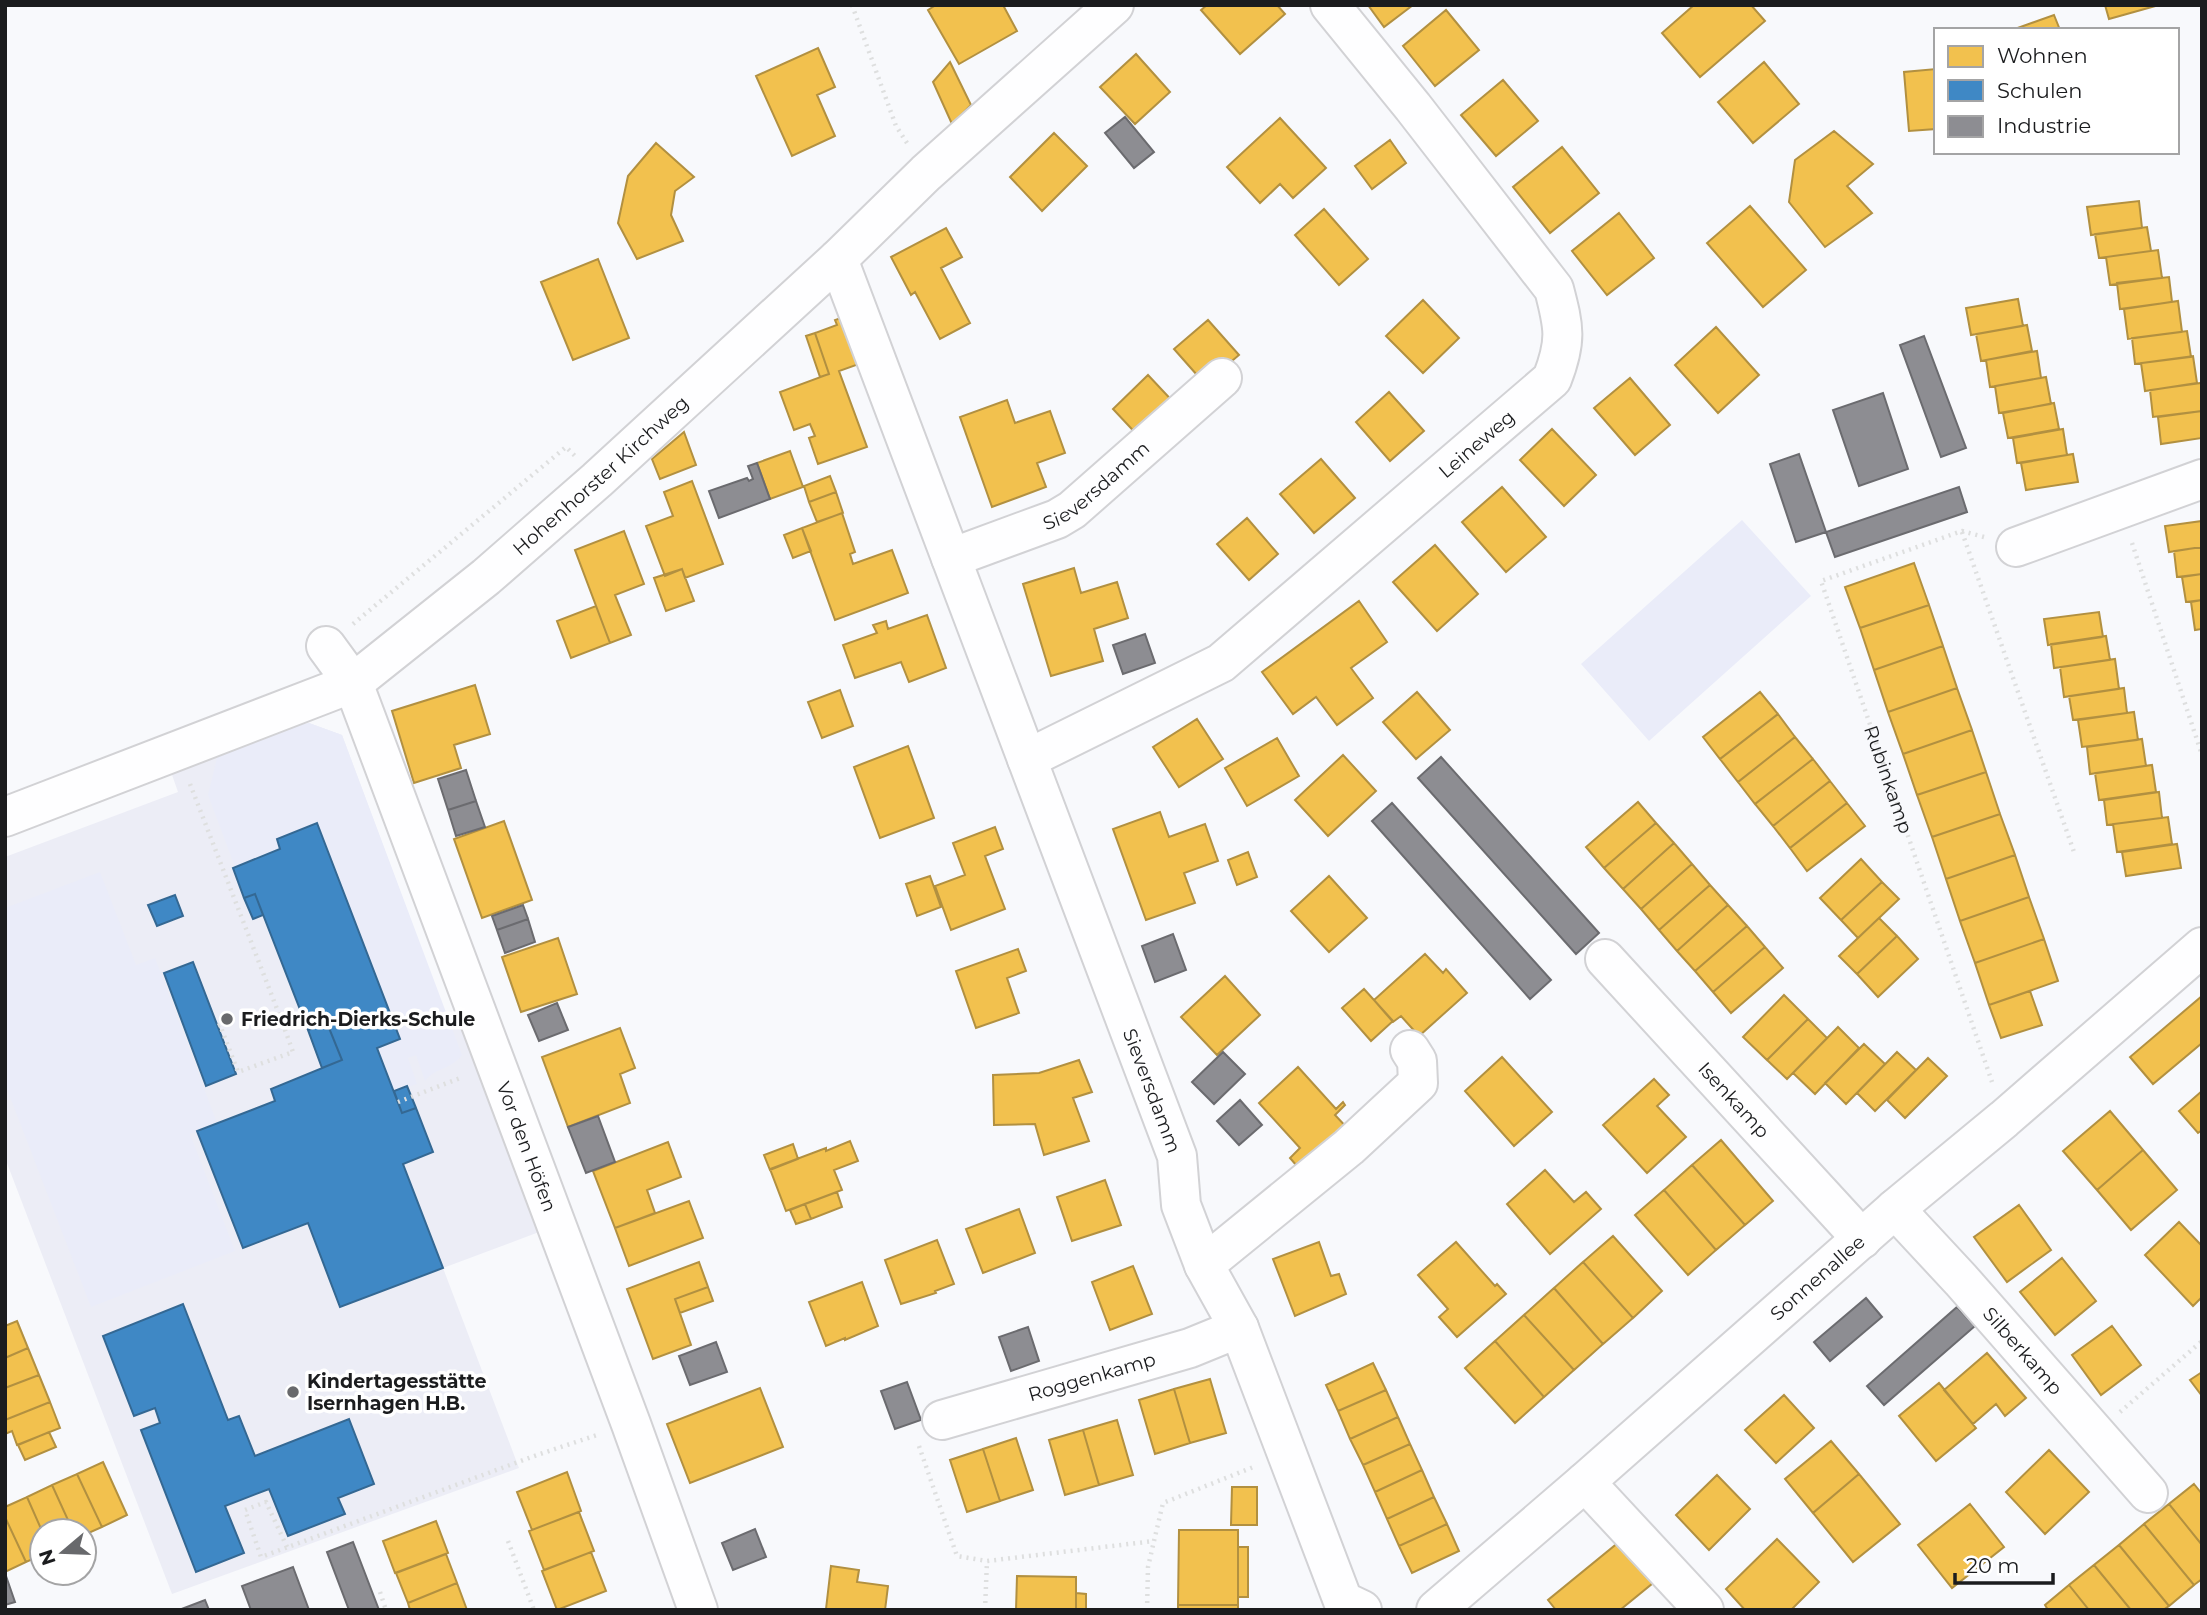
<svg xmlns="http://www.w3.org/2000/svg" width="2207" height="1615" viewBox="0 0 2207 1615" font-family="Montserrat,sans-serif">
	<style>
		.built { fill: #ecedf6 }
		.green { fill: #eaecf9 }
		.homes { fill: #f2c14e; stroke: #b29040; stroke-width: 2 }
		.schools { fill: #3f88c5; stroke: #346893; stroke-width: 2 }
		.industry { fill: #8d8d92; stroke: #6b6b6f; stroke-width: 2 }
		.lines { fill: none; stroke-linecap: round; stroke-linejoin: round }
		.minor-casing { stroke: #d2d2d5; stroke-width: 42 }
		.path { stroke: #dedfdf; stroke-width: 4.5; stroke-dasharray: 2 5; stroke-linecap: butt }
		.minor { stroke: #fefeff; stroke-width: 38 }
		.poi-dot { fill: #68696c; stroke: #fff; stroke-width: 2.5 }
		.labels { text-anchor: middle; stroke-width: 7; stroke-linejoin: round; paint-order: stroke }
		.street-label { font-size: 19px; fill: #1b1c1e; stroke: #fff }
		.poi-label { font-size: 19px; font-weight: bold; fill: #1b1c1e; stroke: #fff; text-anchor: start }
	</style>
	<rect width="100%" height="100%" fill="#f8f9fc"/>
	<path class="built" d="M309,723l33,12 106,285 10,-3 81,215 -96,36 76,200 -347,126 -167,-436v-301l173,-65 -7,-20z"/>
	<path class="green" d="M1742,520l69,76 -162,145 -68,-77z
		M309,723l33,12 120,320c-13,16 -26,12 -37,26l-9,-26 -8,3 9,26 -23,7 -17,-43 23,-10 -82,-214 -41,15 3,10 -45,18 -27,-72 10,-41 73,-28z
		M100,872l36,93 19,-7 62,165 -27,11 45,117 -144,56 -86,-223v-176z"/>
	<path class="homes" d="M936,5h67l14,26 -58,33 -31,-54z
		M1207,5h70l8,9 -45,40 -39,-44z
		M1368,5h45l-29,22z
		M1694,5h57l14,16 -65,56 -38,-44z
		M2105,5h54l-50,14z
		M1446,10l33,40 -44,36 -32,-40z
		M2054,15l6,15h-48z
		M818,48l17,39 -18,8 18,41 -43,20 -36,-80z
		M1136,54l34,38 -35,32 -35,-37z
		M950,62l21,43 -19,19 -19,-42z
		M1764,62l35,42 -46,39 -35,-41z
		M1936,69v60l-27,2 -5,-59z
		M1503,80l35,41 -42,35 -35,-41z
		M1280,118l46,50 -33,30 -13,-14 -20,19 -33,-36z
		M1834,131l39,33 -26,22 25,27 -47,34 -36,-45 6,-42z
		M1054,133l33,33 -45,45 -32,-34z
		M1390,140l16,23 -34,26 -17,-23z
		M656,143l38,34 -19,14 -4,24 12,26 -46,18 -19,-36 10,-47z
		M1562,147l37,46 -49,40 -37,-46z
		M2139,201l3,27 -51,7 -4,-28z
		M1750,206l56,64 -43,37 -56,-64z
		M1324,209l44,50 -29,26 -44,-50z
		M1619,213l35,45 -47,37 -35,-44z
		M2147,227l4,24 -52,7 -4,-24z
		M946,228l16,29 -21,11 29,55 -30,16 -25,-47 -4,3 -20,-38z
		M2158,250l4,28 -52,7 -4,-28z
		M598,259l31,79 -56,22 -32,-78z
		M2169,277l3,25 -52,7 -3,-26z
		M2018,299l5,27 -52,9 -5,-27z
		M1423,300l36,38 -36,35 -37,-37z
		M2178,301l4,31 -54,7 -4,-30z
		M841,318l18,46 -20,7 28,76 -49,17 -9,-26 6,-2 -5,-12 -16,6 -14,-38 49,-18 -14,-41 22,-8 -2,-5z
		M1208,320l31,35 -34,29 -31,-35z
		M2027,325l5,26 -51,10 -5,-27z
		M1716,327l43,48 -41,38 -43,-48z
		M2187,331l4,26 -56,7 -3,-26z
		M815,333l14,41 -9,3 -14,-41z
		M2037,351l4,27 -51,9 -4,-27z
		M2193,356l4,27 -52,8 -4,-28z
		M1148,375l30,32 -35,34 -30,-32z
		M2046,377l5,27 -52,9 -4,-27z
		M1630,378l40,47 -35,30 -41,-47z
		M2201,383l1,28 -49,6 -3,-27z
		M1389,392l35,39 -34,30 -34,-39z
		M1007,400l8,23 35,-12 15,42 -28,10 9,24 -54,20 -32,-90z
		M2054,403l5,26 -51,9 -5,-25z
		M2202,411v27l-41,6 -3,-27z
		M1552,429l44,46 -32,31 -44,-46z
		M2063,429l4,26 -50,8 -4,-25z
		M684,432l12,33 -36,14 -8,-20z
		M790,451l13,36 -33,12 -13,-36z
		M2073,454l5,28 -52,8 -5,-27z
		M1321,459l34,39 -41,35 -34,-39z
		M830,476l6,16 -27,10 -5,-16z
		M692,481l31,83 -38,14 -3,-9 -17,7 -19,-50 27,-10 -9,-24z
		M1502,487l44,50 -40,35 -44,-50z
		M836,492l7,21 -26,9 -8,-20z
		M842,513l13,39 -5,2 3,10 39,-14 16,43 -73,27 -33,-92z
		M1247,518l31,36 -29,26 -32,-36z
		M2202,521v26l-33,5 -4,-26z
		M802,528l9,23 -18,7 -9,-23z
		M624,531l20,53 -29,11 16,40 -21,8 -35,-93z
		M1435,545l43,49 -41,37 -44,-49z
		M2202,547v27l-25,3 -3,-26z
		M1914,563l15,42 -69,23 -15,-41z
		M1074,568l7,25 36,-11 11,36 -34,11 9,32 -52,15 -28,-92z
		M682,569l12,32 -28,10 -12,-33z
		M2202,574v26l-16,2 -4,-25z
		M2202,600v29l-7,1 -4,-28z
		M1359,601l28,41 -36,26 22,30 -36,27 -21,-28 -23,17 -31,-42z
		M1929,605l14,41 -69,24 -14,-42z
		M596,606l14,37 -39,15 -14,-37z
		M2099,612l4,25 -55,8 -4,-26z
		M927,615l19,53 -37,14 -8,-20 -46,16 -12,-33 34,-12 -4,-8 13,-4 2,8z
		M2106,636l4,24 -56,8 -3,-24z
		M1943,646l14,42 -69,24 -14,-42z
		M2115,659l4,30 -55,8 -4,-30z
		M475,685l15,49 -36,11 7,23 -47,15 -22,-72z
		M1957,688l15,42 -69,24 -15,-42z
		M2124,688l3,25 -54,7 -4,-24z
		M840,690l13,36 -31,12 -14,-36z
		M1417,692l33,38 -34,29 -33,-37z
		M1760,692l18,22 -58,45 -17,-22z
		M2134,712l4,28 -56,7 -4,-27z
		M1778,714l17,23 -57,45 -18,-23z
		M1197,719l26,40 -44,28 -26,-40z
		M1972,730l14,42 -69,23 -14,-41z
		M1795,737l18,22 -58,45 -17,-22z
		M1277,738l22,38 -52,30 -22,-38z
		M2142,739l4,27 -56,8 -3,-27z
		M908,746l26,72 -54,20 -26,-71z
		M1343,755l33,36 -48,45 -33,-36z
		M1813,759l17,22 -57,45 -18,-22z
		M2152,765l4,27 -57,8 -4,-27z
		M1986,772l14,42 -68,23 -15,-42z
		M1830,781l17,22 -57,45 -17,-22z
		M2159,792l3,26 -55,7 -3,-25z
		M1638,802l18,21 -52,45 -18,-21z
		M1847,803l18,23 -58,45 -17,-23z
		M1160,812l9,25 36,-13 13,37 -34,12 11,30 -49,17 -33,-91z
		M2000,814l15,41 -69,24 -14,-42z
		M2168,817l4,27 -55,8 -4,-28z
		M504,821l28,79 -50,18 -28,-79z
		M1656,823l18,20 -51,46 -19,-21z
		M995,827l8,22 -18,7 20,53 -54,21 -16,-44 30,-11 -12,-32z
		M1674,843l18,21 -51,45 -18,-20z
		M2177,844l4,24 -55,8 -4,-24z
		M1248,852l9,25 -20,8 -9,-25z
		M2015,855l14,42 -69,24 -14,-42z
		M1861,859l21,23 -41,38 -21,-22z
		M1692,864l18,21 -51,45 -18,-21z
		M930,876l11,31 -24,9 -11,-32z
		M1329,876l38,42 -38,34 -38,-41z
		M1882,882l17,17 -41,39 -17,-18z
		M1710,885l18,20 -51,46 -18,-21z
		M2029,897l15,42 -69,24 -15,-42z
		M1728,905l19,21 -52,45 -18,-20z
		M1879,918l18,18 -40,38 -18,-18z
		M1747,926l18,21 -52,45 -18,-21z
		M1897,936l21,23 -40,38 -21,-23z
		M558,938l19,56 -56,18 -19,-55z
		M2044,939l14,42 -69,24 -14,-42z
		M1765,947l18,21 -52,45 -18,-21z
		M1018,949l8,22 -19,7 12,35 -43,15 -20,-57z
		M1425,954l18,19 3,-4 21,24 -48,43 -18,-20 -8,6 -19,-22z
		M1225,976l35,39 -43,40 -36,-38z
		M1364,989l29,32 -22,20 -29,-33z
		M2030,991l12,34 -41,13 -12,-33z
		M1784,995l24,24 -41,41 -24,-23z
		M2202,996v47l-49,41 -23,-27z
		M1808,1019l19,19 -40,41 -20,-19z
		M1838,1027l21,21 -44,46 -22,-21z
		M620,1028l15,40 -15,6 10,29 -62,24 -26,-70z
		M1864,1044l21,20 -39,40 -21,-21z
		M1897,1052l19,18 -41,41 -18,-18z
		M1502,1057l50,55 -38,34 -49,-55z
		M1928,1058l19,18 -42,42 -18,-18z
		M1079,1060l13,32 -19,6 16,43 -45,14 -9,-31 -41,1 -1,-50 46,-2z
		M1298,1067l38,42 7,-7 2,3 -10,10 15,16 -47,42 -13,-15 10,-10 -41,-45z
		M1654,1079l15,16 -12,11 29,31 -39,36 -44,-48z
		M2202,1091v39l-4,3 -19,-22z
		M2110,1111l33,39 -46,40 -34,-39z
		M1721,1140l52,61 -28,24 -53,-60z
		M850,1141l8,20 -24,9 8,20 -56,21 -16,-42 56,-21v3z
		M668,1142l13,35 -34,13 8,23 -40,15 -22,-57z
		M793,1144l5,15 -28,11 -6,-15z
		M2143,1150l34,40 -46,40 -34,-40z
		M1692,1165l53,60 -29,25 -52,-60z
		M1545,1170l29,32 12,-10 15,17 -51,45 -43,-50z
		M1105,1180l16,45 -49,16 -15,-44z
		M1664,1190l52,60 -28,25 -53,-60z
		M837,1192l5,15 -31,12 -6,-15z
		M689,1201l14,37 -74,28 -14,-38z
		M805,1204l6,15 -15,5 -6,-14z
		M2019,1205l32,45 -44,32 -33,-45z
		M1019,1209l16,44 -52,20 -17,-44z
		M2179,1222l23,24v51l-9,9 -48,-51z
		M1613,1236l49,55 -29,27 -50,-56z
		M937,1240l17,44 -19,7 1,2 -35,11 -16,-44z
		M1319,1242l12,34 8,-2 7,20 -51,22 -22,-57z
		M1456,1242l39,44 2,-2 9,10 -49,43 -18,-20 9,-8 -30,-34z
		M2062,1258l34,43 -41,34 -35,-43z
		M699,1262l9,25 -33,12 16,46 -38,14 -26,-70z
		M1583,1262l50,56 -30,26 -49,-56z
		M1133,1266l19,48 -42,16 -18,-48z
		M862,1282l16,44 -33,14v-2l-19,8 -17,-44z
		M708,1287l5,14 -33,12 -5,-14z
		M1554,1288l49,56 -29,26 -50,-55z
		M1524,1315l50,55 -30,27 -49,-56z
		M17,1321l11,27 -23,10v-32z
		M2112,1326l29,39 -40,30 -29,-40z
		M1495,1341l49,56 -29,26 -50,-55z
		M28,1348l11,27 -34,13v-30z
		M1987,1353l39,45 -21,18 -9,-12 -23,20 -29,-34z
		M1373,1363l13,27 -48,21 -12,-26z
		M2202,1372v24l-12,-16z
		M39,1375l11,27 -45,18v-32z
		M1210,1379l16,54 -36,10 -16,-54z
		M1939,1383l37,45 -40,33 -37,-45z
		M760,1388l23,59 -93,36 -23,-59z
		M1174,1389l16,54 -35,11 -16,-54z
		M1386,1390l12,27 -48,22 -12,-28z
		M1784,1395l30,33 -38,35 -31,-33z
		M50,1402l10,26 -43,17 -5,-14 -7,3v-14z
		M1398,1417l12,27 -47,21 -13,-26z
		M1117,1420l16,55 -34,10 -16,-55z
		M1083,1430l16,55 -34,10 -16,-55z
		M49,1432l7,15 -31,13 -7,-15z
		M1016,1438l17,52 -33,11 -17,-52z
		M1831,1441l28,33 -46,39 -28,-34z
		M1410,1444l12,26 -47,22 -12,-27z
		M983,1449l17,52 -33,11 -17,-52z
		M2049,1450l40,42 -44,42 -39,-42z
		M103,1462l24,53 -25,12 -25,-53z
		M1422,1470l12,27 -47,22 -12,-27z
		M567,1472l14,39 -49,19 -15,-38z
		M77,1474l25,53 -18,8v-4h-11l-21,-46z
		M1859,1474l41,50 -47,38 -40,-49z
		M1717,1475l33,34 -41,41 -33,-35z
		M2194,1484l8,10v51l-33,-41z
		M52,1485l21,46h-31l-15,-34z
		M1232,1487h25v38h-26z
		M27,1497l15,34v24l-16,7 -21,-45v-10z
		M1434,1497l13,27 -48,22 -12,-27z
		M1970,1504l34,43 -52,41 -34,-43z
		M2169,1504l33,41v34l-8,6 -50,-61z
		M579,1512l15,39 -50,19 -15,-39z
		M5,1517l21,45 -21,10z
		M436,1521l12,32 -53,20 -12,-32z
		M1447,1524l12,27 -47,22 -13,-27z
		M2144,1524l50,61 -25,21 -50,-61z
		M1179,1530h59v75h-60z
		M1777,1539l42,43 -28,28h-46l-19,-21z
		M1619,1542l34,41 -33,27h-64l-8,-10z
		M2119,1545l50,61 -6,4h-32l-37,-45z
		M1238,1547h10v50h-10z
		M591,1552l15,39 -49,19 -15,-39z
		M446,1554l11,29 -49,20 -12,-30z
		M2094,1565l37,45h-42l-20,-25z
		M831,1566l28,4 -2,12 31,4 -3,24h-65l6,-1z
		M1017,1576l59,1v33h-60z
		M457,1583l10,27h-57l-2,-7z
		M2069,1585l20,25h-41l-3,-5z
		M1076,1593l10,1v16h-10z
		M1178,1605h60v5h-60z"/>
	<path class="schools" d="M317,823l83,216 -23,9 25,65 14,-5 17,44 -30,12 40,104 -103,39 -32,-84 -65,25 -46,-117 78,-30 -4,-12 71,-29 -15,-37 -19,7 -53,-136 -11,4 -11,-30 47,-19 -3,-10z
		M255,894l8,21 -10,4 -9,-21z
		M175,895l8,21 -26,10 -9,-21z
		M193,962l43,112 -30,12 -42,-113z
		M327,1023l15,37 -20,8 -14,-38z
		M407,1086l9,22 -14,5 -8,-22z
		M183,1304l45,116 11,-4 16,40 94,-37 25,65 -36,14 7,16 -57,22 -19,-47 -44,17 19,47 -48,19 -55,-142 19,-7 -5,-15 -21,8 -31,-80z"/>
	<path class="industry" d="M1125,117l29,35 -20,16 -29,-35z
		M1924,336l42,112 -25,9 -41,-112z
		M1883,393l25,76 -49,17 -26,-76z
		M1799,454l27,78 -30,10 -26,-78z
		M757,463l13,36 -51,19 -10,-27 38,-13 2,3 4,-2 -5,-13z
		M1959,487l8,25 -132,45 -9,-25z
		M1145,634l10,29 -32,11 -10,-29z
		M1441,757l158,176 -23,21 -158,-176z
		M466,770l10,31 -28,9 -10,-31z
		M476,801l9,26 -29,9 -8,-26z
		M1392,803l159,177 -21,19 -158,-178z
		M523,905l5,14 -31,11 -5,-14z
		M528,919l7,23 -30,11 -8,-23z
		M1173,934l13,36 -31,12 -13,-36z
		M557,1003l11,27 -29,11 -11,-26z
		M1223,1052l22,22 -31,30 -22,-22z
		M1240,1100l22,25 -23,20 -22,-24z
		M598,1116l17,46 -29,11 -18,-46z
		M1866,1298l16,19 -52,44 -16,-19z
		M1957,1307l18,19 -91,79 -17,-19z
		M1028,1327l11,34 -28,10 -12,-34z
		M716,1342l11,30 -37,13 -11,-29z
		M907,1382l14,38 -26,9 -14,-38z
		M755,1529l11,28 -33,13 -11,-27z
		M353,1542l26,68h-30l-22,-58z
		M293,1567l16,43h-58l-9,-24z
		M6,1576l9,26 -10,3v-28z
		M205,1600l4,10h-30z"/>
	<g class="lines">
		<defs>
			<g id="minor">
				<path id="s2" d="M838,259l339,897 4,49 23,60 35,63 104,273 19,9"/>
				<path d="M2016,547l186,-68"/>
				<path id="s3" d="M951,558l106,-39 15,-9 150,-132"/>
				<path id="s4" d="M326,646l27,37 278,741 67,186"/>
				<path id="s5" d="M1027,759l194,-96 331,-284c15,-38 12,-52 2,-90l-141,-182 -83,-102"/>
				<path id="s6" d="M5,817l348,-134 133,-106 111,-97 241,-221 88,-86 188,-168"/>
				<path id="s7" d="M1605,959l257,280"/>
				<path id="s8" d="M1895,1209l66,71 187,213"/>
				<path d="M1204,1265l145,-118 69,-64 -1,-22 -7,-11"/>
				<path id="s9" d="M942,1420l248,-72 49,-20"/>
				<path d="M1585,1482l119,128"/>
				<path id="s10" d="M1436,1610l149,-128 310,-273 109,-90 198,-172"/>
			</g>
		</defs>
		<use href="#minor" class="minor-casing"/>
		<g class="path">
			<path d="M852,5l44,121 11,17"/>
			<path d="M1962,532l112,320"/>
			<path id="s1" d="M1984,537l-22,-6 -141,50 171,501"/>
			<path d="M2132,543l70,212"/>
			<path d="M353,624l213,-177 9,9"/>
			<path d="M190,784l94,243 20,-8"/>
			<path d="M218,1026l2,-1 18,47 55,-20 -9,-25"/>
			<path d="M398,1102l65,-25"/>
			<path d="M2120,1412l82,-71"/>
			<path d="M919,1446l38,110 30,5 167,-20 9,-38 93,-37"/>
			<path d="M508,1541l26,69"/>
			<path d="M287,1547l-21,-45 -21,8 16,47 276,-102 60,-20"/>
			<path d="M380,1592l6,18"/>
			<path d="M985,1610l2,-49"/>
			<path d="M1147,1610l1,-43 6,-26"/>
		</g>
		<use href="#minor" class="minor"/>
	</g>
	<g class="poi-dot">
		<circle cx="227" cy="1019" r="7"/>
		<circle cx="293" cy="1392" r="7"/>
	</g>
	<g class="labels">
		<g class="street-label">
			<text dy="7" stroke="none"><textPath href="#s5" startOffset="553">Leineweg</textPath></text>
			<text dy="7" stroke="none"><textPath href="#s6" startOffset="696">Hohenhorster Kirchweg</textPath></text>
			<text dy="7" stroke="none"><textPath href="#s3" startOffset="164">Sieversdamm</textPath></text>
			<text dy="7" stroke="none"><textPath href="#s1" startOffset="382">Rubinkamp</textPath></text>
			<text dy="7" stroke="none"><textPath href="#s2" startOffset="889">Sieversdamm</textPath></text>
			<text dy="7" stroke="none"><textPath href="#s7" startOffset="191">Isenkamp</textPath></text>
			<text dy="7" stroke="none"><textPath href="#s4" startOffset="541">Vor den Höfen</textPath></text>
			<text dy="7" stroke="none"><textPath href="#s10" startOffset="506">Sonnenallee</textPath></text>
			<text dy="7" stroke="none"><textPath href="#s8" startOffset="191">Silberkamp</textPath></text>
			<text dy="7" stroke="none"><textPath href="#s9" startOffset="156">Roggenkamp</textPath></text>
		</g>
		<g class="poi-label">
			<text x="241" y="1026">Friedrich-Dierks-Schule</text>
			<text x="307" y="1388">Kindertagesstätte<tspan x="307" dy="22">Isernhagen H.B.</tspan></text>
		</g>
	</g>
	<rect width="2207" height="1615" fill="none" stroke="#1b1c1e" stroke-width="14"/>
	<rect x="1934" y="28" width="245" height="126" fill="#ffffff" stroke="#a4a4a5" stroke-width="2"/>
	<rect x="1948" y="46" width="35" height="21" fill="#f2c14e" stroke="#a4a4a5" stroke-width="2"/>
	<text x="1997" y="63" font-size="21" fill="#1b1c1e">Wohnen</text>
	<rect x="1948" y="80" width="35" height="21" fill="#3f88c5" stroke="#a4a4a5" stroke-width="2"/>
	<text x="1997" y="98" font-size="21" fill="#1b1c1e">Schulen</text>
	<rect x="1948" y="116" width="35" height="21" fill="#8d8d92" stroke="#a4a4a5" stroke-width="2"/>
	<text x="1997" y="133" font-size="21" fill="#1b1c1e">Industrie</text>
	<g transform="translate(63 1552) rotate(251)"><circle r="33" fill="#ffffff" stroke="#a4a4a5" stroke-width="2"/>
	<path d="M0-5L12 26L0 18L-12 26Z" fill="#68696c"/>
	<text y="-10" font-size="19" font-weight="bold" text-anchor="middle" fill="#1b1c1e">N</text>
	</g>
	<path d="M1955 1573v10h98v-10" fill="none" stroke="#1b1c1e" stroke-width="3.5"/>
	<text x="1966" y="1573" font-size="21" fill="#1b1c1e" stroke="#ffffff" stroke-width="5" paint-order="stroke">20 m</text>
</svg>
